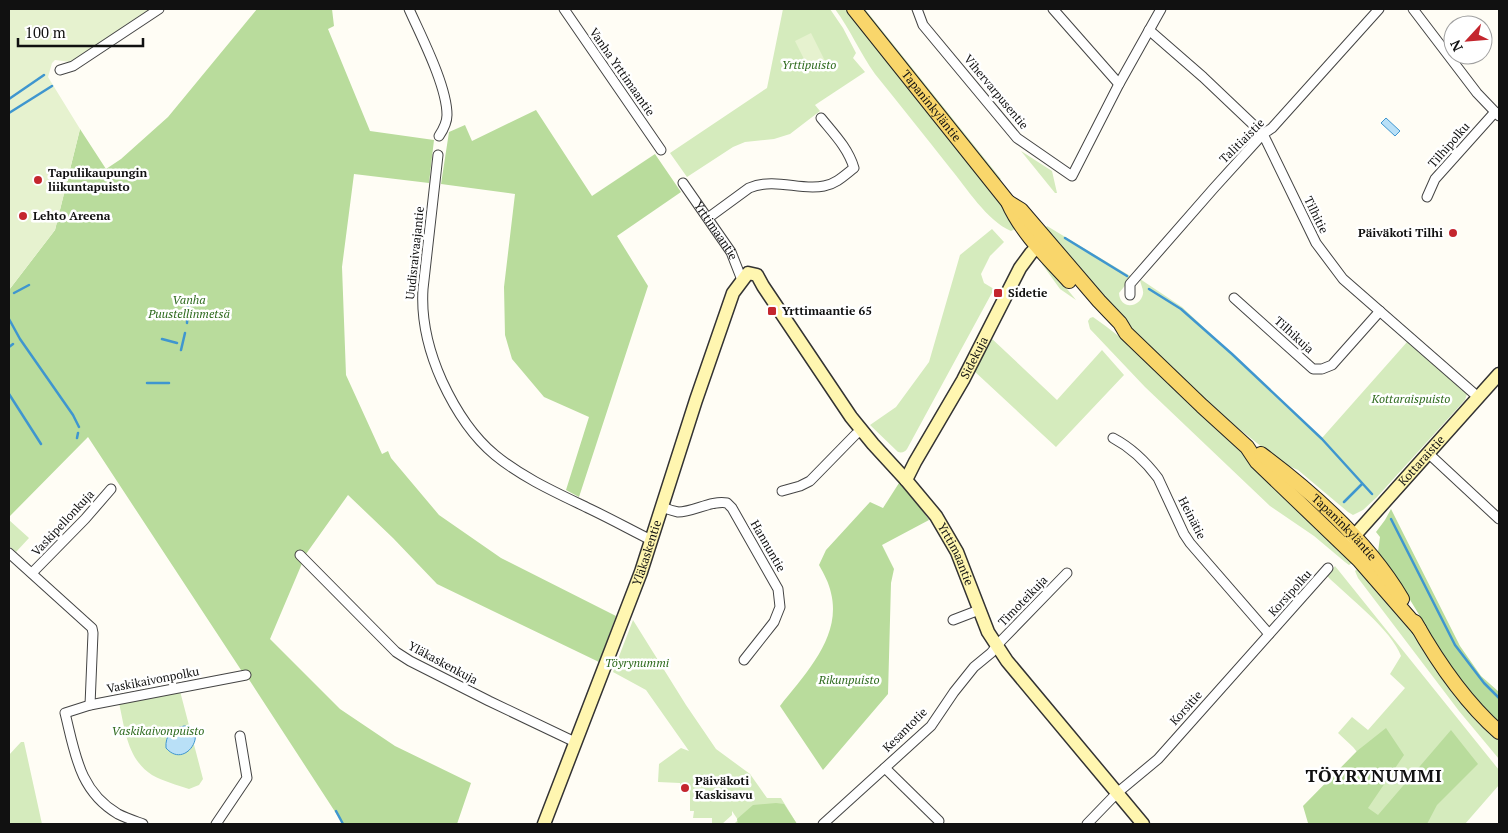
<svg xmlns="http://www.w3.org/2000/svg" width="1508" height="833" viewBox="0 0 1508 833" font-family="'PT Serif',serif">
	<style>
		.green { fill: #d5ebbd }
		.forest { fill: #b9dc9c }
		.pitch { fill: #e6f2cf }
		.water { fill: #b9e0f7; stroke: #3f96cf }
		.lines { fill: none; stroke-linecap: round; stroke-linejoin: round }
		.stream { stroke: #3f96cf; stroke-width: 2.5 }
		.street-casing { stroke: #444; stroke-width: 11 }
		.secondary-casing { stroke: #333; stroke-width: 15 }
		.primary-casing { stroke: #222; stroke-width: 16 }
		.street { stroke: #fff; stroke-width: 9 }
		.secondary { stroke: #fff6b0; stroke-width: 12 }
		.primary { stroke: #f9d66b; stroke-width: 14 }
		.poi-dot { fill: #c4262e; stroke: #fff; stroke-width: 2 }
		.labels { text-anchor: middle; stroke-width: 5; stroke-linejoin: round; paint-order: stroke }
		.park-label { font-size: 12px; font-style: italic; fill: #2f6b1f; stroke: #fff }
		.street-label { font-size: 12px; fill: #111; stroke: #fff }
		.poi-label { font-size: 12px; font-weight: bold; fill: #111; stroke: #fff; text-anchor: start }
		.district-label { font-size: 18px; font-weight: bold; letter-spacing: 1px; fill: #111; stroke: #fff }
	</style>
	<rect width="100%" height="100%" fill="#fffdf5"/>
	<path class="green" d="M783,9h47l13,19 13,25 -3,5 12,14 -50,33 5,6 -30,23 -16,5 -29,3 -12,5 -46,30 -17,-24 97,-65z
		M835,9h12l135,170 8,13 29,35 -8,4c-24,-10 -45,-44 -61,-63 -25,-32 -50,-63 -75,-94 -15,-21 -25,-45 -40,-65z
		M860,9h5l136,170 -3,3z
		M1021,151l31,20 5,22h-2z
		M1047,226l85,51 -13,16c1,17 21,15 24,1 1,-5 -3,-10 -3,-15l42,28 140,131 85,-96 60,52 -2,6 -88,97 -14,13 -10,5 -5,-3 -50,-42 -16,-7 -49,-39 -76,-69 -55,-57 -59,-67z
		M992,229l12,13 -14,14 -9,18 3,9 10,6 -87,160c-2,3 -5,4 -9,3l-28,-27 26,-18 33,-45 31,-107z
		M1042,263l8,5 26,32 -16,-11 -18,-25z
		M1093,317c34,23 64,54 94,83 57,53 112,107 167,162l-5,3 -4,-3 -31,-26 -44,-30 -125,-119 -55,-58 -2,-8 2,-3z
		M990,337l67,63 45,-50 22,25 -68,72 -83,-77z
		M9,520l20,18 -13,14 -7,-6z
		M1335,566l164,204v15l-34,39h-125l-35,-13 52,-59 -4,-5 -15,-14 14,-16 16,13 37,-42 -15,-14 11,-18c-9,-26 -54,-60 -74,-80z
		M1359,567l34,37 91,123 15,14v18l-40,-48 -101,-133 -3,-7z
		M633,620l53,85 30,44 34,25 17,24h14l16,26h-63l4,-4 -6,-9v4l-10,9h-10v-6h-19l1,-7h-4v-19l-10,-1v-8l-22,-1 1,-18 22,-16 8,3 -43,-61 -33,-18z
		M180,691l23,88 -4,6 -10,4c-12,-4 -26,-8 -37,-14 -25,-16 -27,-46 -33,-72z
		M21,742h3l18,82h-33v-69z"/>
	<path class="forest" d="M257,9h75l2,17 -6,3 42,102 64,9 -5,43 -75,-9 -12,93 4,108 36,79 6,-3 3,7 48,57 62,43 115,58 -17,46 -162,-78 -44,-46 -45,-43 -42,59 -36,85 70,70 55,37 76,37 -14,41h-114l-95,-146 -5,-5 -155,-236 -79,80v-227l46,-60 25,-101 26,40 15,-10 47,-42z
		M536,110l56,86 63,-42 26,38 -64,44 31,50 -69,211 -13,-7 23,-73 -45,-20 -32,-38 -7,-24 -1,-48 11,-93 -74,-10 8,-52 16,-7 7,16z
		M899,483l15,16 15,21 -47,25 12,24 -3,14 -3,111 -65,76 -43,-64c25,-32 62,-69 51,-113 -2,-10 -7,-19 -12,-28l7,-15 44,-48 13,6z
		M1391,509l69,137 21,30 18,16v32c-41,-37 -66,-88 -95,-134 -8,-13 -17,-26 -26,-38l2,-15 -4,-5 9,-12z
		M1386,728l18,27 -36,53 10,7 73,-85 27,34 -41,41 -10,19h-108l-11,-1 -5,-17 54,-55z
		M776,803l8,1 13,20h-59l-1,-5 16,-14z"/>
	<path class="pitch" d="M9,9h141l-80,53 -15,-2 -3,3 -4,14 32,52 -25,101 -46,60z
		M811,33l14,28 -16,8 -14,-28z"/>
	<path class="water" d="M1386,118l14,13 -5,5 -14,-13z
		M184,726c26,2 2,45 -18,22 -1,-13 6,-19 18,-22z"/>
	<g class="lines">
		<path class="stream" d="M9,99l35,-24
			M9,113l43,-27
			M1065,238l62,38
			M1149,289l32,20 51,45 90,85 50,55
			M14,293l15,-8
			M9,319l11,20 53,76 6,12
			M187,323l1,-18
			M162,339l15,4
			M9,347l4,-3
			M181,350l4,-17
			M147,383h22
			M9,394l32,50
			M77,438l1,-5
			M1344,502l18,-18
			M1391,519l64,126 29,38 15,15
			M336,811l7,13"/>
		<defs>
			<g id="street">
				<path d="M409,9c12,27 38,77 38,106 0,7 -4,15 -8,21"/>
				<path d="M564,9l97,141"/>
				<path d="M917,9l6,16 94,113 55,38 47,-92 42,-75"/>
				<path d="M1053,9l66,75"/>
				<path d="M1413,9l64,84 22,23"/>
				<path d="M1149,30l54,47 60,57 53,109 27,36 135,118"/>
				<path d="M60,70l13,-4 86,-57"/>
				<path d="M438,155l-15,134c-2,31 6,63 19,92 12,26 30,55 53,74 28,23 62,38 95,54 21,10 41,21 61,31"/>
				<path id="s1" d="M683,183l48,69 11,28"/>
				<path d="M1427,197l8,-18 60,-67"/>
				<path d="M708,218l41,-30c27,-11 50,3 75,-2 12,-2 21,-11 30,-18 -6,-20 -20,-34 -33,-50"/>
				<path d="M1130,295v-11l84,-96 49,-54 9,-6 107,-119"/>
				<path d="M1234,298l79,71h9l10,-4 48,-54"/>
				<path d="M1113,438c17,9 33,24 45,40l26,56 6,9 79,91"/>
				<path d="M1428,453l71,66"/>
				<path d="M782,491l18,-5 10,-5 46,-47 6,-3"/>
				<path d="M662,507c5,2 11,4 16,5 16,0 33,-12 49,-9l5,5 46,81 2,18 -6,15 -30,38"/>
				<path d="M9,553l83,75 1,5 -3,72"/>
				<path d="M300,555l96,97 14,9 79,40 86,41"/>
				<path d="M32,573l53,-54 26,-30"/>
				<path d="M953,620l26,-10"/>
				<path d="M885,768l54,53"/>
				<path d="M143,824c-8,-3 -17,-6 -25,-10 -39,-23 -43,-61 -53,-101l25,-8 156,-30"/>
				<path d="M216,824l31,-46 -7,-42"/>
				<path d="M823,824l108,-98 23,-34 20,-25 17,-14 10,-12 66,-68"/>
				<path d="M1087,824l30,-31 41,-34 170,-191"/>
			</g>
			<g id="secondary">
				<path id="s2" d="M906,480l9,-18 48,-82 57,-112 11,-15 13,-13"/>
				<path id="s3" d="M1347,544l152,-170"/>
				<path id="s4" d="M544,824l97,-252 55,-172 37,-107 15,-20 9,2 6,11 88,131 22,27 33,36 30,36 21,36 31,80 19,29 136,163"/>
			</g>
			<g id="primary">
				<path id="s5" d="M854,9l154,193c13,30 39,55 61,79"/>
				<path d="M1008,202l13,8 78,91 21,22 6,10 76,73 45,41 10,15 102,98 60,69"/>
				<path id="s6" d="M1261,454c51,38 108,89 141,145"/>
				<path d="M1415,622c22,39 50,80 84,110"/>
			</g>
		</defs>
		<use href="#street" class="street-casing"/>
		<use href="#secondary" class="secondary-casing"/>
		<use href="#primary" class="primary-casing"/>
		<use href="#street" class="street"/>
		<use href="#secondary" class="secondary"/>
		<use href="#primary" class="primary"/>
	</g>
	<g class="poi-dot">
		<circle cx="38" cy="180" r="5"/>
		<circle cx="23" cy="216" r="5"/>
		<circle cx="1453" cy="233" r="5"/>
		<rect x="993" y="288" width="10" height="10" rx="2.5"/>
		<rect x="767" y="306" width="10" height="10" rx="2.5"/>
		<circle cx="685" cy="788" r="5"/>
	</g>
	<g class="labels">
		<g class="park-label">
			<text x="809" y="69">Yrttipuisto</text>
			<text x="189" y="304">Vanha<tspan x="189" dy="14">Puustellinmetsä</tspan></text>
			<text x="1411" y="403">Kottaraispuisto</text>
			<text x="637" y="667">Töyrynummi</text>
			<text x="849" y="684">Rikunpuisto</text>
			<text x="158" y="735">Vaskikaivonpuisto</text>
		</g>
		<g class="street-label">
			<text transform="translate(622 72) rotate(55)" y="4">Vanha Yrttimaantie</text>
			<text transform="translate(996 92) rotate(50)" y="4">Vihervarpusentie</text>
			<text dy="4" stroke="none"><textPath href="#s5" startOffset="124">Tapaninkyläntie</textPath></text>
			<text transform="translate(1242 141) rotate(-45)" y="4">Talitiaistie</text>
			<text transform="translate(1449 145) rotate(-49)" y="4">Tilhipolku</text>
			<text transform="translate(1316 215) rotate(64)" y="4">Tilhitie</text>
			<text dy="4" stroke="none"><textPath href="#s1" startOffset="58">Yrttimaantie</textPath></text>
			<text transform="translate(415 253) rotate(-84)" y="4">Uudisraivaajantie</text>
			<text transform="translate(1294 335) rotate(42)" y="4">Tilhikuja</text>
			<text dy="4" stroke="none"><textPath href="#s2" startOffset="140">Sidekuja</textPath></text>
			<text dy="4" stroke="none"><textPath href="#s3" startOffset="112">Kottaraistie</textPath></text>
			<text transform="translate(1192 518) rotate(63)" y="4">Heinätie</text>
			<text transform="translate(63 523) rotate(-47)" y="4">Vaskipellonkuja</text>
			<text dy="4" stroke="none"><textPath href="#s6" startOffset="111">Tapaninkyläntie</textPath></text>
			<text transform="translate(768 546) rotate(60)" y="4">Hannuntie</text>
			<text dy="4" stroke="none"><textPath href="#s4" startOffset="290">Yläkaskentie</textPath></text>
			<text dy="4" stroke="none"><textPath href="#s4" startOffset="942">Yrttimaantie</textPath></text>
			<text transform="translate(1290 593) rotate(-48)" y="4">Korsipolku</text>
			<text transform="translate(1023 601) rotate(-46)" y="4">Timoteikuja</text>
			<text transform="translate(443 663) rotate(28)" y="4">Yläkaskenkuja</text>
			<text transform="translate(153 680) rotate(-11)" y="4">Vaskikaivonpolku</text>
			<text transform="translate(1186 708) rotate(-48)" y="4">Korsitie</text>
			<text transform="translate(905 730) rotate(-45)" y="4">Kesantotie</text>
		</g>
		<g class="poi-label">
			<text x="48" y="177">Tapulikaupungin<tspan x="48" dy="14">liikuntapuisto</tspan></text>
			<text x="33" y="220">Lehto Areena</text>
			<text x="1443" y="237" text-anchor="end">Päiväkoti Tilhi</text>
			<text x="1008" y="297">Sidetie</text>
			<text x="782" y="315">Yrttimaantie 65</text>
			<text x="695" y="785">Päiväkoti<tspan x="695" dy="14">Kaskisavu</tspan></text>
		</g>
		<g class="district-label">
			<text x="1374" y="782">TÖYRYNUMMI</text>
		</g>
	</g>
	<rect width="1508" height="833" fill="none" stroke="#111111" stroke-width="20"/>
	<g transform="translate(1468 40) rotate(244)"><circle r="24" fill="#ffffff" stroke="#a0a0a0"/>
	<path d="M0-4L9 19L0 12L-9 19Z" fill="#c4262e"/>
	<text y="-8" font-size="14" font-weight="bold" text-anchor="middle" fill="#111111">N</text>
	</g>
	<path d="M18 38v8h125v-8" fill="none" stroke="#111111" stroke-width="2.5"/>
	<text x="25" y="38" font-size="15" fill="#111111" stroke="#ffffff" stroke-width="4" paint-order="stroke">100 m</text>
</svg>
